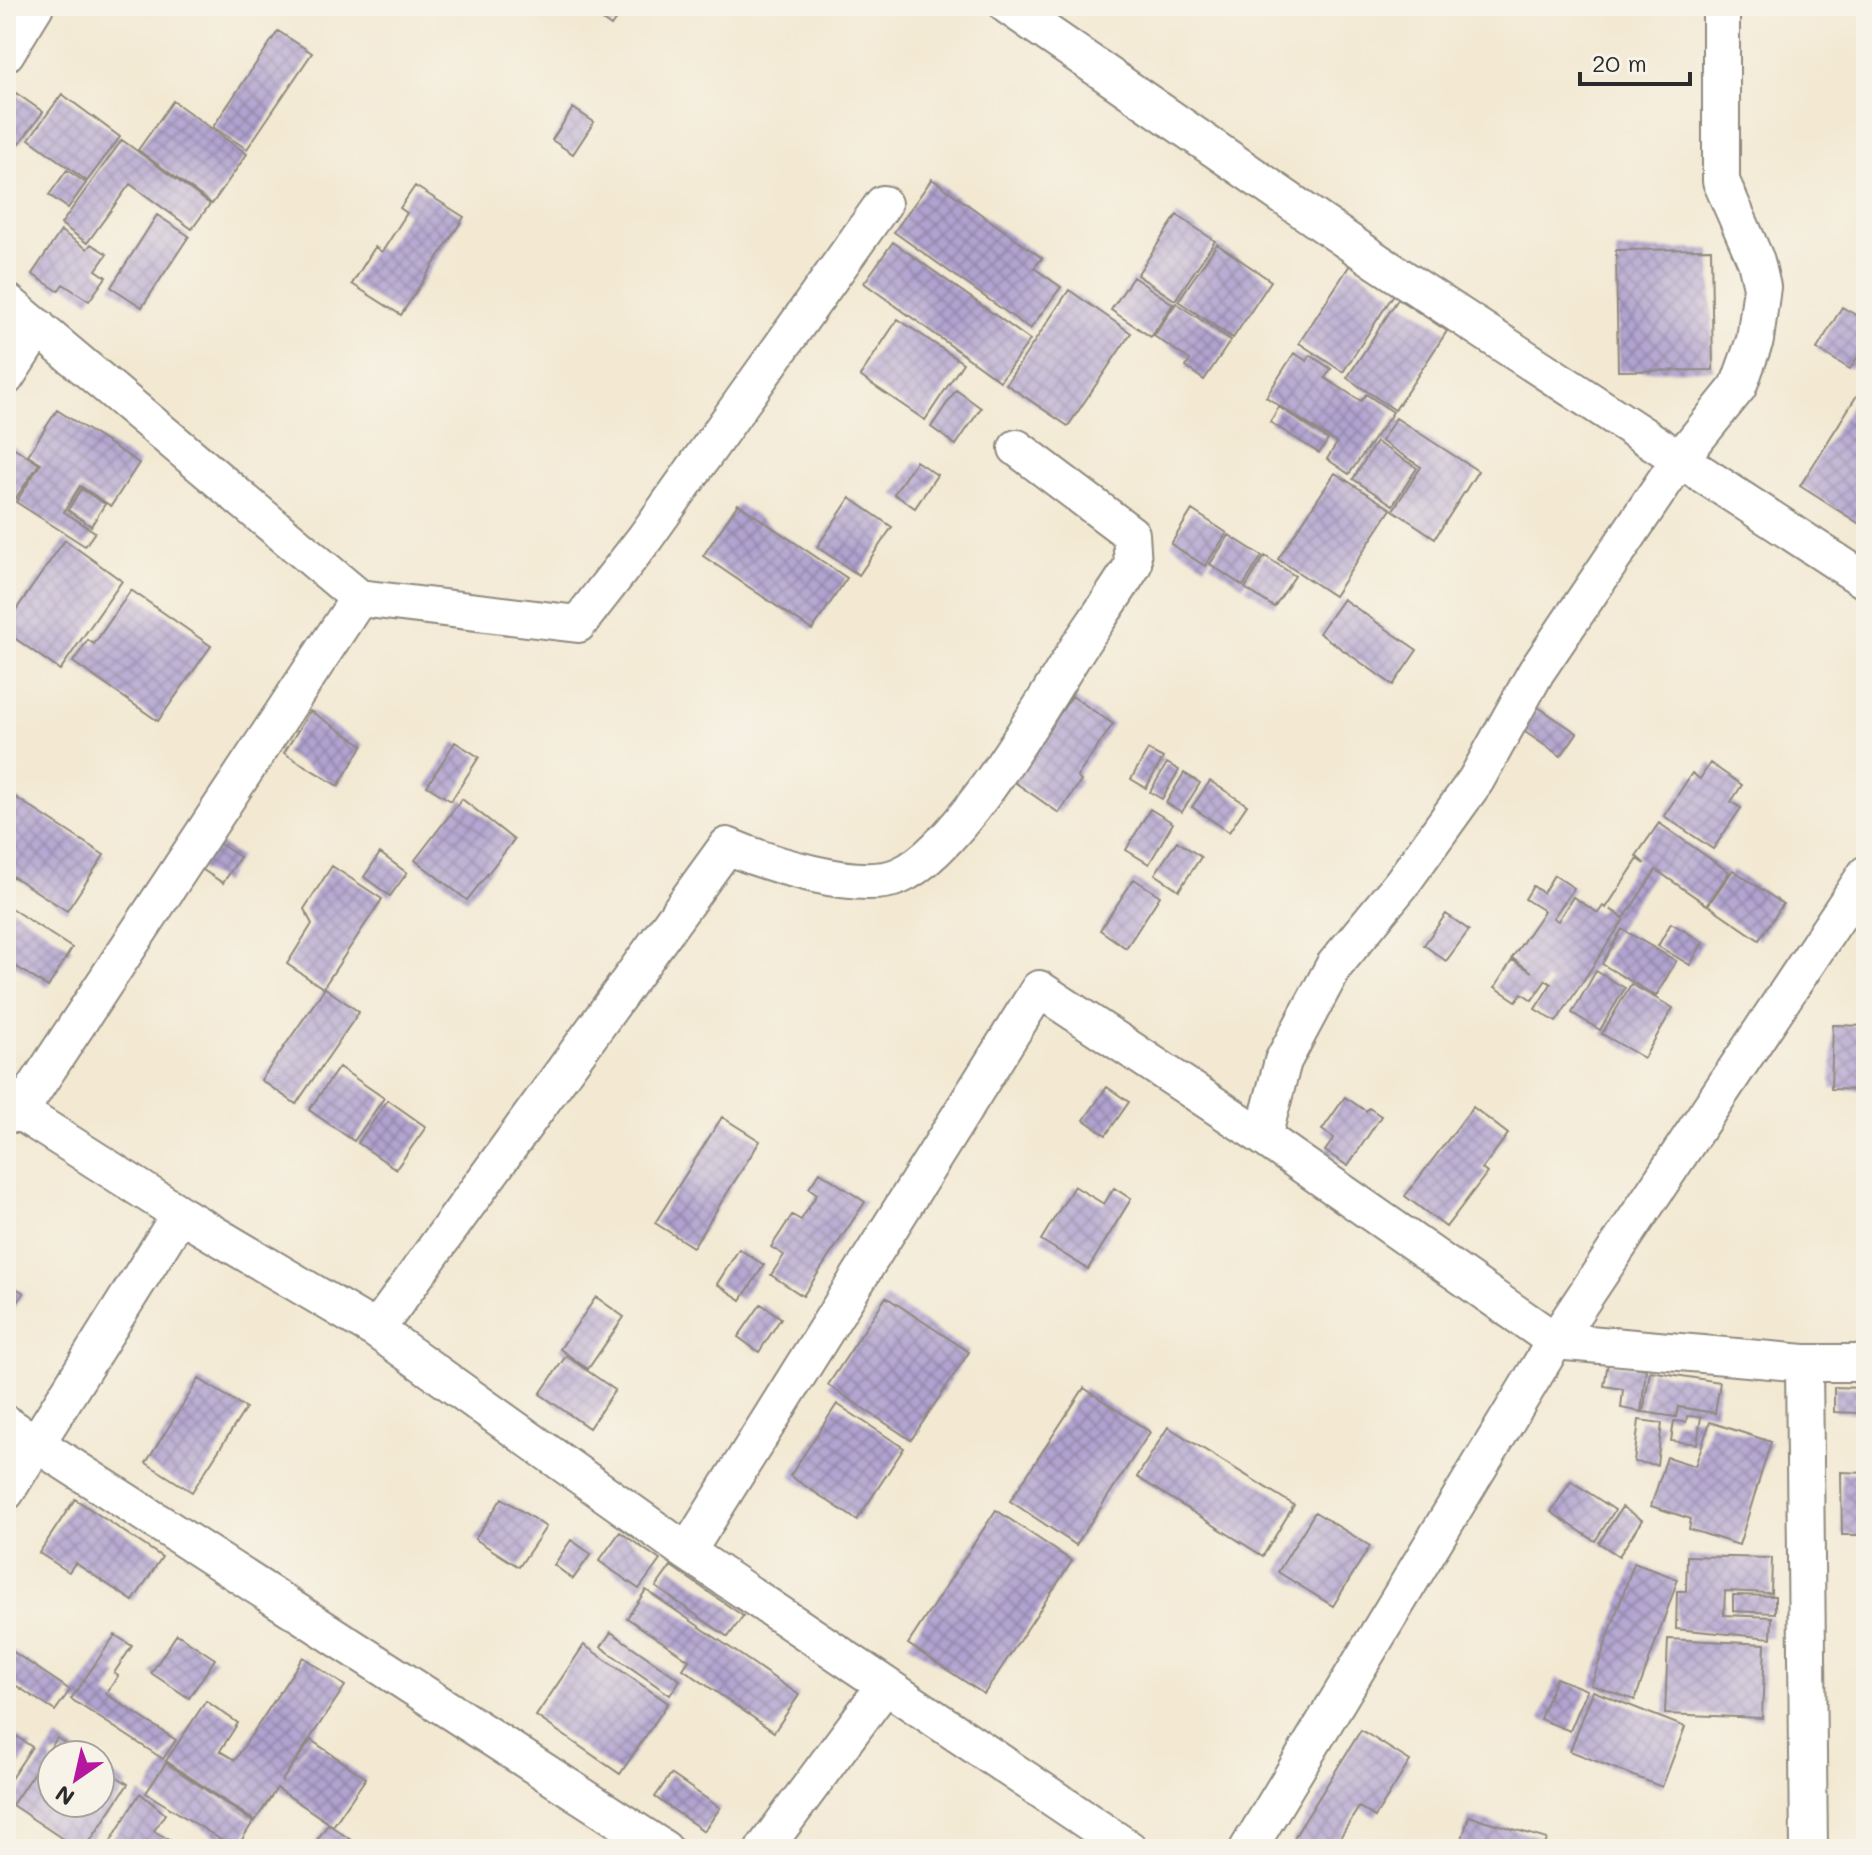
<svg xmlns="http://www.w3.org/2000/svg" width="1872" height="1855" viewBox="0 0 1872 1855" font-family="Mali,sans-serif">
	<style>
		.building { fill: url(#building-cross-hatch) }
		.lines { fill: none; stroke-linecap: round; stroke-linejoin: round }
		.minor-casing { stroke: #8f8a7f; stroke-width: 40 }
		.minor { stroke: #fff; stroke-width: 36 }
	</style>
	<defs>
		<pattern id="building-cross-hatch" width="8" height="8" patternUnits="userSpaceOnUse" patternTransform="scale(2)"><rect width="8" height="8" fill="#b1a3d0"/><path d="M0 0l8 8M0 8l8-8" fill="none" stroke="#9085a9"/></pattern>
	</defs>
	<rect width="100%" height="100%" fill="#f7f3e8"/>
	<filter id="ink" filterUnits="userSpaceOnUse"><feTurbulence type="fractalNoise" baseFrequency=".0125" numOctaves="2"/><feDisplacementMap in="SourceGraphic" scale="16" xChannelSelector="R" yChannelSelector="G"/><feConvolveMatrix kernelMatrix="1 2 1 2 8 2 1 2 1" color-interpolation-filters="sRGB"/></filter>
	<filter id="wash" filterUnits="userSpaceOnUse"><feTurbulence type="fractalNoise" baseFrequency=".006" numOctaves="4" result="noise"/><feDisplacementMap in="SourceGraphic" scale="32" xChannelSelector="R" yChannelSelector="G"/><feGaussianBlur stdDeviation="1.8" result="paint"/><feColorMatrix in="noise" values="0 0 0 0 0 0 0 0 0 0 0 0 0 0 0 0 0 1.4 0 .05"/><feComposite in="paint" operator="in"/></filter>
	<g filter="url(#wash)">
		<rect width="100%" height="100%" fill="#f3e9d3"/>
		<g id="blocks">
			<path class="building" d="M583,6h42l-14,20z
				M278,31l34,22 -65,96 -34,-22z
				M16,93l27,19 -24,32 -8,-6 -5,7v-38z
				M62,94l58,43 -33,44 -58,-42z
				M173,101l74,53 -35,50 -74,-54z
				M573,108l21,14 -21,32 -21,-14z
				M122,140l88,64 -18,25 -62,-45 -43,59 -26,-19z
				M67,170l19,13 -18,25 -19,-13z
				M932,179l110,79 -8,10 27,19 -31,42 -136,-97z
				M415,186l49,31 -63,98 -49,-31 23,-37 7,5 25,-39 -7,-5z
				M157,215l32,21 -47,71 -31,-20z
				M1177,215l38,26 -40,59 -38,-25z
				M61,231l26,18 4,-5 16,10 -11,16 10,7 -17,24 -26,-17 -5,7 -26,-17z
				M893,242l137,98 -30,41 -136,-98z
				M1217,244l54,37 -38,57 -55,-37z
				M1711,249l2,121 -95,1 -2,-121z
				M1350,265l44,29 -51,78 -44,-29z
				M1133,277l40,27 -22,33 -40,-27z
				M1069,290l62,43 -63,93 -62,-42z
				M1398,299l49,32 -52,79 -48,-32z
				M1176,303l55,37 -27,40 -18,-13 4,-7 -36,-24z
				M1842,307l24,14v23l-16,25 -33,-20z
				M898,319l65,44 -38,57 -65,-44z
				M1294,353l13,8 3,-6 21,14 -6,9 36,23 5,-7 27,18 -44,62 -22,-15 10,-16 -71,-46z
				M1866,381v147l-66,-42z
				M956,390l25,18 -25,37 -25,-18z
				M1279,407l49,33 -9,13 -49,-31z
				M57,410l82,53 -28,43 -31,-20 -16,26 31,20 -10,14 -69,-44 25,-39 -13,-8z
				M1396,418l82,53 -43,67 -42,-28 28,-43 -40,-26z
				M1376,442l41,26 -24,37 -40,-26z
				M10,445l29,19 -24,35 -9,-5v-43z
				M916,461l21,14 -22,33 -21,-14z
				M1335,473l56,36 -57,87 -56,-37z
				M81,489l24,15 -14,22 -23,-16z
				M850,498l42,29 -33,48 -42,-28z
				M738,504l109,74 -35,52 -109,-74z
				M1192,510l35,23 -22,33 -34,-22z
				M1229,535l33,21 -19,30 -33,-22z
				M65,540l57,41 -62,89 -54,-38v-8z
				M1265,556l30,20 -21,31 -29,-19z
				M131,590l80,56 -53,75 -85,-59 15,-22 6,4z
				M1343,599l74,51 -24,35 -74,-52z
				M1072,696l41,28 -36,53 4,4 -22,32 -46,-32z
				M1538,707l39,26 -16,23 -39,-26z
				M310,711l53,34 -25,41 -54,-33z
				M455,742l24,15 -28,44 -24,-15z
				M1148,750l15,8 -17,30 -15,-9z
				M1167,763l12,7 -17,29 -12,-7z
				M1710,763l32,22 -11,17 10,6 -28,41 -49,-33 28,-43 8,6z
				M1184,773l16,10 -18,29 -16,-9z
				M1210,781l37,24 -18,27 -37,-25z
				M6,791l98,64 -37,56 -55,-35 -3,6 -3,-2z
				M462,799l52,41 -47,60 -52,-40z
				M1150,809l23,14 -24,41 -23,-14z
				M1659,823l70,49 -22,33 -51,-35 -32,48 -14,-9 14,10 -68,103 -21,-13 16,-25 -5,-4 -14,20 -10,-7 -6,8 -21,-14 17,-27 20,12 -20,-14 32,-47 -19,-12 8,-13 10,7 11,-18 20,13 -21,30 5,3 15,-24 25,16 5,-7 3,2 32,-49 7,5 -9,-8z
				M214,840l26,17 -17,26 -26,-17z
				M1177,841l24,16 -22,33 -24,-16z
				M380,853l27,20 -17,23 -26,-19z
				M332,866l50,33 -59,89 -36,-24 25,-40 -8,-15z
				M1733,870l50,34 -24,36 -51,-35z
				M1134,879l26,17 -34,52 -26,-18z
				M6,905l66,43 -24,39 -42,-27z
				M1446,914l23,16 -23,31 -22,-16z
				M1671,923l32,19 -13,23 -32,-19z
				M1622,929l54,32 -20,35 -54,-32z
				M1596,971l29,17 -25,42 -28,-17z
				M1631,984l42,24 -29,50 -42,-24z
				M325,988l34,24 -63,92 -35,-24z
				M1833,1025l33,1v64l-35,-1z
				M339,1067l45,31 -30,43 -45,-31z
				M1107,1087l22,15 -23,33 -22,-15z
				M1345,1097l21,14 3,-3 12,8 -33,50 -23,-15 9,-13 -12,-8z
				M388,1100l38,27 -30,42 -38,-26z
				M1473,1107l35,27 -26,35 5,4 -41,54 -41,-31z
				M722,1117l38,24 -67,106 -38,-24z
				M820,1172l45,30 -62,94 -32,-21 13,-20 -13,-8 21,-32 9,5 16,-26 -8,-6z
				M1074,1186l30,18 10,-16 17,11 -43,70 -47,-29z
				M739,1249l25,16 -23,35 -24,-16z
				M6,1282l18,11 -18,27z
				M596,1297l28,20 -36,52 -28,-20z
				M886,1297l83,55 -58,88 -83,-55z
				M761,1304l20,14 -22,34 -21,-15z
				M566,1356l49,34 -26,38 -49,-34z
				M1608,1363l38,6 -5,43 -20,-4 2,-19 -19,-3z
				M1650,1371l70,11 -5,31 -37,-6 -2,10 -33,-5z
				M199,1379l47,29 -54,84 -46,-29z
				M1834,1387l27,1 -1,25 -26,-1z
				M1084,1388l66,44 -74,113 -66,-44z
				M837,1404l67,44 -47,72 -67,-44z
				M1687,1416l14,1 -4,27 -26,-3 3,-20 12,1z
				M1639,1420l23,3 -5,42 -23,-3z
				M1710,1422l61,20 -32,103 -50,-16 2,-10 -40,-13 16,-49 28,9z
				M1168,1427l126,78 -31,51 -126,-79z
				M1841,1472l25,1v62h-24z
				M1571,1481l44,29 -20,31 -44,-29z
				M502,1498l44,29 -27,40 -44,-28z
				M75,1499l87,58 -29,44 -58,-38 -6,9 -30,-19z
				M1622,1507l20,13 -23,36 -20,-13z
				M996,1510l76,51 -88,133 -76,-50z
				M1315,1512l55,34 -37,60 -55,-34z
				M620,1532l40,28 -21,29 -40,-28z
				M571,1540l20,14 -18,25 -19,-14z
				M1687,1556l85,2 -1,35 -46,-2 -1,24 48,2 -1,21 -95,-9 1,-38h9z
				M1634,1563l44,16 -43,121 -44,-15z
				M671,1566l72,50 -15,21 -72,-50z
				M646,1590l153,105 -25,37 -91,-63 6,-9 -62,-42z
				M1733,1595l42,1v17l-42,-2z
				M611,1632l69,48 -10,15 -69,-48z
				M177,1634l38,25 -26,39 -38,-25z
				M115,1635l17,11 -18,27 4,3 -12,18 70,46 -13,19 -92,-60z
				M1668,1639l97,5 -3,74 -97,-4z
				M584,1645l84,58 -48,71 -84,-58z
				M6,1647l64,43 -15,21 -49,-32z
				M303,1657l42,29 -64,96 30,-42 55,38 -33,48 -56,-38 -22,33 -89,-60 40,-60 32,22 -18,28 15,9z
				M1556,1678l31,12 -17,41 -30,-12z
				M1593,1691l92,36 -23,60 -92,-36z
				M6,1729l26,18 -26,39z
				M1361,1730l49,31 -35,56 -16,-10 -26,42h-28l-13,-8z
				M57,1738l26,17h-31v48h48v-37l28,18 -43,65h-7l-66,-44z
				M166,1763l87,59 -17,27 -90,-56z
				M671,1774l49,34 -16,23 -49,-34z
				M140,1793l25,21 -11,17 16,9 -6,9h-58z
				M1469,1816l78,23 -3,10h-85z
				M328,1824l36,25h-53z"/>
		</g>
	</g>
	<g filter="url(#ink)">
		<use href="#blocks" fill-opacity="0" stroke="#8f8a7f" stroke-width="2"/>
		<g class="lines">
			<defs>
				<path id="minor" d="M1008,6l370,256 488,319
					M1721,6v175l35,80 6,26 -7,53 -17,47 -59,73 -143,212 -60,108 -74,103 -68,83 -51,95 -20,76 292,204 311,-467
					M6,53l29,-47
					M6,301l353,297 219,26 67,-86 238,-334
					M6,377l32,-50
					M6,1103l174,111 196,116 311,222 442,297
					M18,1114l341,-516
					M376,1330l351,-484c40,17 131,47 172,30 61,-26 143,-172 180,-230 18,-27 37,-53 54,-81l-2,-31 -114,-86
					M1804,1363l5,486
					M6,1424l658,425
					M6,1492l174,-278
					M687,1552l352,-563 224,148
					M764,1849l120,-162
					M1248,1849l307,-508 249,22h62"/>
			</defs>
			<use href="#minor" class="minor-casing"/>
			<use href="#minor" class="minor"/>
		</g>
	</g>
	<rect width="1872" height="1855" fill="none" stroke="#f7f3e8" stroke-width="32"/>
	<g transform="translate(76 1779) rotate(214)"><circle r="38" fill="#f7f3e8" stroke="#a5a39c" stroke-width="2"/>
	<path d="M0-6L14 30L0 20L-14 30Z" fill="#b5179e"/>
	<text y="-12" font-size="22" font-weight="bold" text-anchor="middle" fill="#2b2b2b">N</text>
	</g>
	<path d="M1580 72v12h110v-12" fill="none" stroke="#2b2b2b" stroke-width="4"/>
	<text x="1592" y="72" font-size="24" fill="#2b2b2b" stroke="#f7f3e8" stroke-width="6" paint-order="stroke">20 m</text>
</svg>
